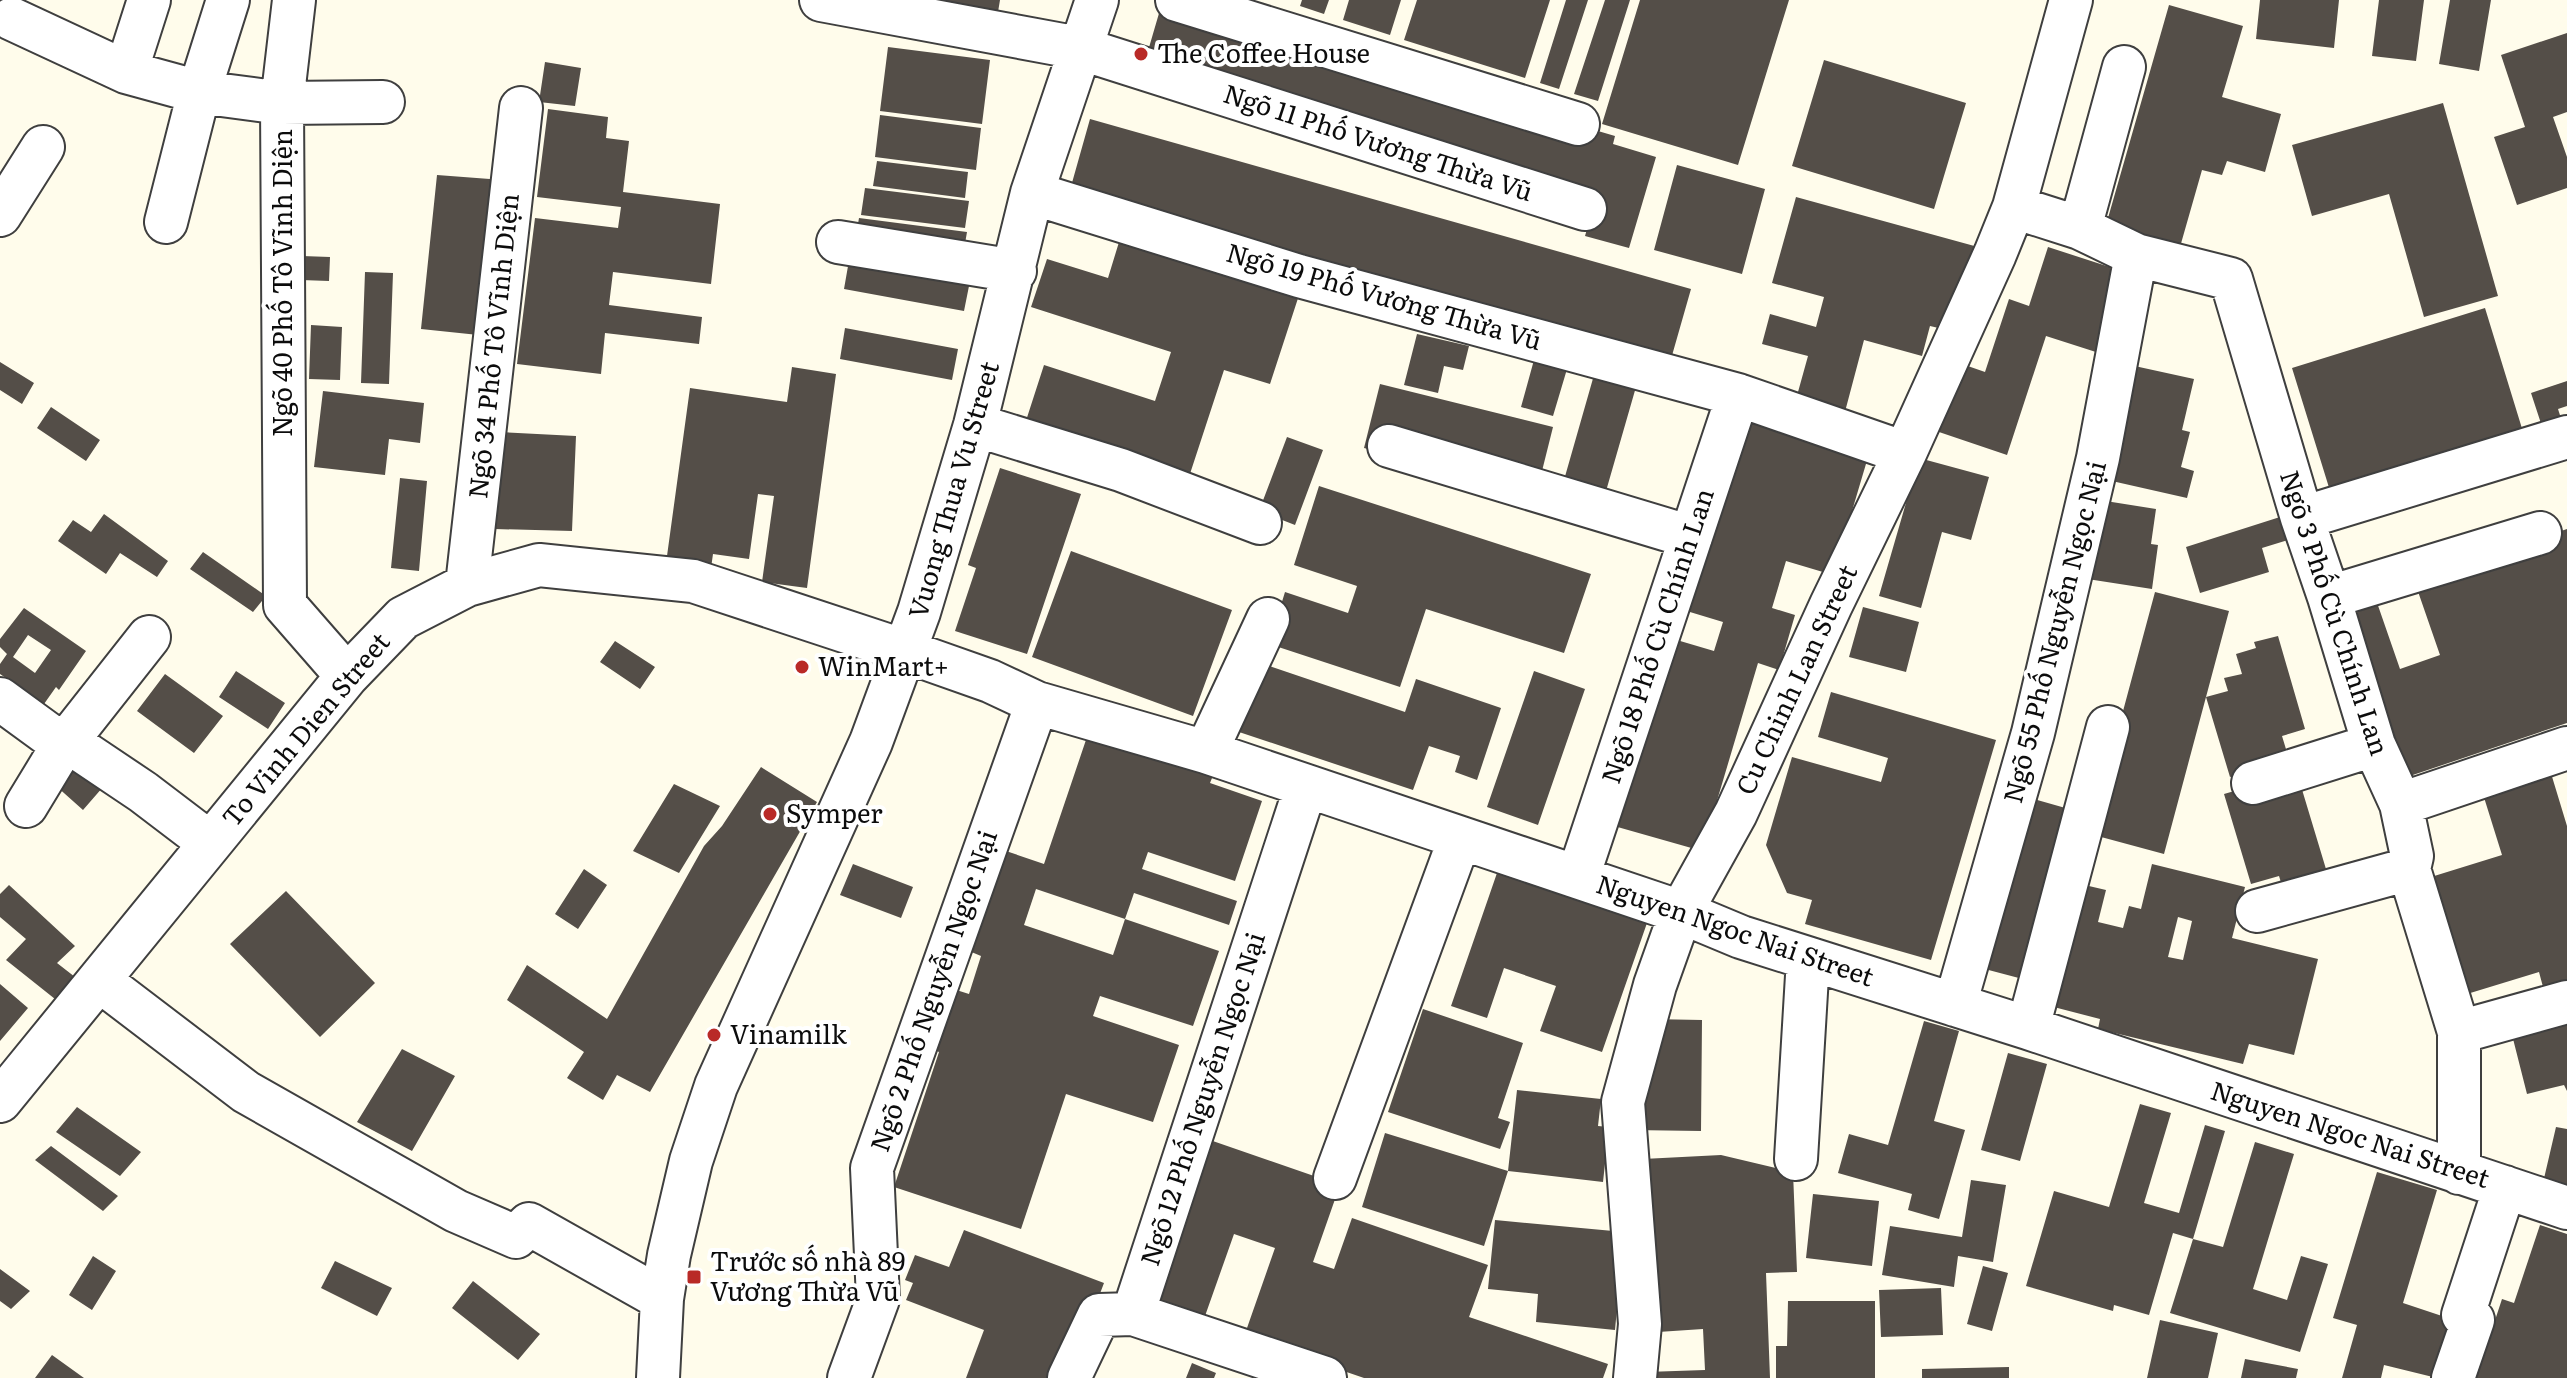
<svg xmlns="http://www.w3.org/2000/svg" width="2567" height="1378" viewBox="0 0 2567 1378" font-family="Literata,serif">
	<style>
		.building { fill: #544e48; fill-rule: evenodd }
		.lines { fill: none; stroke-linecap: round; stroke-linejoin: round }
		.minor-casing { stroke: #3f3f3f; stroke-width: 46 }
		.minor { stroke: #fff; stroke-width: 42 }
		.poi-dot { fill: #b92a27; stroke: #fff; stroke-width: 3 }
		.labels { text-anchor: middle; stroke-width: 8; stroke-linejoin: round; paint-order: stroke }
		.poi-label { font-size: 26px; fill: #0c0c0c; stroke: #fff; text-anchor: start }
		.street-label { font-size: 26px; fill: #0c0c0c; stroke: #fff }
	</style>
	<rect width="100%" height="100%" fill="#fffceb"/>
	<path class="building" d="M923,0h77l-4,24z
		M1302,0h27l-5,14 -24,-8z
		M1349,0h52l-11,35 -47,-15z
		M1417,0h133l-25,78 -121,-38z
		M1566,0h22l-29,89 -19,-6z
		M1605,0h25l-32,101 -24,-7z
		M1640,0h149l-51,165 -136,-41z
		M2260,0h79l-5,48 -78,-9z
		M2379,0h45l-8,61 -44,-5z
		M2450,0h41l-12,71 -40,-7z
		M1162,3l453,133 -2,8 43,13 -27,91 -44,-12 10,-35 -452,-133z
		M2169,5l74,21 -21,71 59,17 -16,58 -38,-11 -5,14 -20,-5 -22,77 -74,-22z
		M2567,33v79l-14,5 14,40v31l-50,17 -23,-68 31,-10 -24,-72z
		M888,47l102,13 -8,64 -102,-13z
		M1824,60l142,43 -32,106 -142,-43z
		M545,62l36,6 -6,38 -36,-4z
		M2443,103l55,193 -74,21 -35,-123 -77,22 -20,-71z
		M548,109l60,8 -2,21 23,3 -6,51 97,12 -9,80 -98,-12 -4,33 93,12 -3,27 -94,-11 -4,41 -84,-10 18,-146 83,10 3,-21 -84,-10z
		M880,115l101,13 -5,42 -101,-13z
		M1090,119l601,170 -22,77 -601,-169z
		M877,161l91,11 -3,26 -92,-12z
		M1677,165l88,24 -23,85 -88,-24z
		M437,175l66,5 -15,156 -67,-7z
		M865,188l104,13 -4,27 -104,-13z
		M1796,197l182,50 -31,83 -17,-4 -8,30 -58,-16 -22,83 -49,-13 15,-54 -46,-12 8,-30 46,13 8,-30 -52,-14z
		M859,218l108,14 -4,23 -108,-14z
		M1123,229l179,57 -32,98 -46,-14 -38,116 -164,-53 22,-68 111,36 16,-49 -140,-45 16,-48 61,19z
		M2048,247l77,25 -26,81 -53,-17 -39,119 -68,-23 23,-68 23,8 24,-73 20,7z
		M851,249l121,22 -8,40 -120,-22z
		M302,256l28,1 -1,24 -28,-1z
		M365,272l28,1 -4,111 -28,-1z
		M2485,308l39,127 -193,59 -39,-126z
		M311,325l31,2 -2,53 -31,-1z
		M845,328l113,21 -6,31 -112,-21z
		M1417,334l52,12 -6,24 -19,-4 -6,27 -34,-8z
		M1537,349l33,10 -17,57 -32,-9z
		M0,362l34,21 -12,21 -22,-14z
		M2130,365l64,14 -12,51 8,2 -9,35 13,4 -7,27 -84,-19z
		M792,367l44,7 -29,214 -45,-6 12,-86 -16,-2 -9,65 -36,-5 -3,21 -20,-3 1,-13 -24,-3 23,-168 97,14z
		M1596,368l42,12 -36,125 -42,-11z
		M2567,381v25l-9,3 9,28 -16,17 -20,-61z
		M1380,384l173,43 -16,64 -173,-43z
		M323,391l101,12 -4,40 -31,-4 -4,36 -71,-8z
		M51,407l49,33 -14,21 -49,-33z
		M1739,409l132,38 -38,128 -47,-14 -14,47 23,7 -16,55 -21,-7 -56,188 -88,-25 56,-188 44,13 9,-29 -43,-13z
		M498,432l78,4 -4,95 -77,-2z
		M1287,437l36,13 -28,75 -36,-14z
		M1919,458l70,19 -18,63 -29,-8 -21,76 -42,-12z
		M1000,468l81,26 -54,160 -72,-23 21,-63 -8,-3z
		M400,478l27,3 -8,90 -28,-3z
		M1319,486l272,88 -27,79 -138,-44 -26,78 -131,-43 16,-52 63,21 9,-27 -63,-21z
		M2093,499l63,10 -5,35 7,1 -6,44 -71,-11z
		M104,514l64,47 -11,16 -37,-24 -14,21 -48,-33 15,-21 18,12z
		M2280,517l8,23 -26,8 7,24 -69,21 -14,-46z
		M2567,529v194l-169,57 -60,-174 36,-12 26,75 40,-14 -26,-75z
		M1071,551l161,59 -39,106 -161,-59z
		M203,552l63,44 -13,16 -63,-43z
		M2155,592l74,19 -23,86 22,-6 -4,-13 18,-4 -6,-20 20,-6 -2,-6 24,-6 27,93 -23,7 7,23 -59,18 -24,-80 -42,157 -74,-20z
		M1863,607l56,15 -13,50 -57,-15z
		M24,608l62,43 -27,39 -3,-3 -12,17 -44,-30v-10l7,-10 -7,-7v-8zM28,635l23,15 -16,23 -22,-16z
		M615,641l40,26 -15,22 -40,-27z
		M1263,664l142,48 11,-33 85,29 -24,72 -22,-8 5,-16 -31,-10 -16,44 -174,-58z
		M236,671l49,32 -17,26 -49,-32z
		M1534,671l51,18 -47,136 -51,-18z
		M165,674l58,42 -29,37 -57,-42z
		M1831,692l165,48 -65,220 -126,-36 7,-24 -25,-7 -21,-48 26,-88 89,25 7,-24 -70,-21z
		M1089,731l125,42 -4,10 52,18 -27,80 -87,-29 -6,17 95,32 -8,24 -95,-32 -9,26 94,32 -26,75 -93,-30 -7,20 86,29 -26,77 -87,-28 -45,135 -127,-42 45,-135 -9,-4 20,-60 19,6 12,-38 -12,-5 34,-101 41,14zM1036,889l89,30 -12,36 -89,-30z
		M66,755l37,32 -20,23 -37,-33z
		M761,767l56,35 -167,290 -33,-17 -14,25 -36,-22 17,-26 -77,-52 20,-35 80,54 97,-173 18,-20z
		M2550,770l17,56v165l-21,7 -7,-26 -72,22 -36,-117 71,-22 -20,-64z
		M2297,773l32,106 -45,13 -5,-16 -28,8 -27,-90z
		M674,784l46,22 -41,67 -46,-22z
		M2030,798l53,15 -49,169 -53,-14z
		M853,864l60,23 -12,31 -61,-23z
		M2152,864l93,23 -13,51 86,21 -24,96 -45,-11 -6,20 -145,-35 2,-10 -54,-14 30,-122 30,7 -8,32 25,6 6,-22 12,3zM2178,917l14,4 -9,39 -15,-3z
		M584,869l23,16 -29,44 -23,-15z
		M1497,873l150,50 -45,129 -62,-21 16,-45 -52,-18 -17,50 -36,-12z
		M9,885l66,61 -18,17 18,14 -20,22 -49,-39 20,-21 -26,-22v-23z
		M286,891l89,92 -55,54 -90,-93z
		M0,984l28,24 -28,33z
		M1423,1009l100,34 -25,75 12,4 -10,27 -112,-37z
		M2567,1009v82l-3,-6 -37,9 -18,-71z
		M1649,1019l53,1 -1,111 -70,-1z
		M1924,1021l35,10 -25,90 31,9 -26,89 -31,-9 4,-16 -74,-21 11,-39 39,11z
		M402,1049l53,27 -43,75 -55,-29z
		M2008,1053l39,11 -27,97 -39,-11z
		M1517,1090l84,9 -3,27 11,1 -6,55 -95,-11z
		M2140,1104l31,9 -27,90 35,10 26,-88 20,6 -32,108 30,8 32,-105 39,12 -41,135 34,11 14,-44 27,8 -28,88 -130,-39 23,-74 -20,-6 -24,82 -35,-10 -1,6 -87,-25 28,-95 55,16z
		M77,1107l64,45 -21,24 -64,-44z
		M2556,1127l11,2v63l-25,-5z
		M1385,1133l123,38 -24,75 -122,-39z
		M1207,1139l133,46 -27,77 21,7 18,-51 136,47 -19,52 139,47 -5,14h-239l-61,-21 -63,-9 35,-100 -41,-14 -35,99 -54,-19z
		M51,1146l67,50 -15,15 -68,-51z
		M1721,1155l72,17 4,100 -31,1 4,105h-124v-6l59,-2 -2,-41 -45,3 -15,-173z
		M2377,1172l60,18 -34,113 60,20 -26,55 -53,-13 -3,13h-39l15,-53 -24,-7z
		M1971,1180l35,5 -13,77 -35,-6 -4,31 -72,-12 8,-49 72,11z
		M1813,1194l66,7 -7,65 -66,-8z
		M1495,1220l129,12 -9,98 -79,-8 2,-28 -50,-5z
		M2540,1225l27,9v144h-91l26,-79 12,4z
		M964,1230l140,53 -36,95h-102l18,-48 -78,-30 7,-17 -8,-3 10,-25 34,12z
		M93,1256l23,15 -24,39 -23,-15z
		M335,1261l57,27 -15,28 -56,-28z
		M1983,1266l25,7 -16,58 -25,-7z
		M0,1269l30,22 -19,18 -11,-8z
		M473,1281l67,53 -22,26 -66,-52z
		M1941,1288l2,47 -62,2 -2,-47z
		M1788,1301h87v77h-99v-32h11z
		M2160,1320l58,13 -10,45h-61z
		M52,1355l32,23h-49z
		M2245,1359l53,10 -2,9h-55z
		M1192,1363l24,10 -2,5h-28z
		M2009,1367v11h-87v-9z"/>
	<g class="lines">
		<defs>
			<path id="minor" d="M294,0l-12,103 101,-1
				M821,0l258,48 506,161
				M1177,0l401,124
				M12,19l114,53 73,20 83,11 3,502 62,71
				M126,72l23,-72
				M1032,193l267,83 439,119 167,58
				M2014,207l66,21 56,27 95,24 71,239 27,79 45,148 27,59 11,52 -3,13 50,163v141
				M0,215l43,-68
				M166,222l33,-130 29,-92
				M2080,228l44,-161
				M838,242l177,29
				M975,425l146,45 139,53
				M1389,446l302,91
				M2302,518l265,-81
				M467,585l54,-477
				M2329,597l211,-64
				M0,699l63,46 4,-4 76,51 67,51
				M67,741l82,-104
				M1206,752l62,-133
				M2253,783l121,-38
				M2401,804l166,-56
				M26,806l37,-61
				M1578,877l160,-482
				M2257,911l152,-42
				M99,980l147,112 210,119 60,26 13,-13 133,75
				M1955,1005l78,-272 65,-275 38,-203
				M2028,1028l80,-301
				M2459,1032l108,-30
				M0,1101l347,-425 56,-58 64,-33 72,-20 154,16 212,70 85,30 47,22 169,49 475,160 60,25 287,91 539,180
				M1796,1159l12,-200
				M1335,1178l125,-340
				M1133,1314l173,-528
				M658,1378l4,-79 7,-44 22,-94 25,-75 155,-344 48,-130 56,-187 57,-232 65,-193
				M849,1378l29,-79 -6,-131 165,-465
				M1069,1378l30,-63 34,-1 192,64
				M1635,1378l5,-54 -17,-222 32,-117 26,-73 55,-99 95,-208 74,-152 90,-199 19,-47 57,-207
				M2453,1378l20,-58 -10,-5 42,-128"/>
		</defs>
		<use href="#minor" class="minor-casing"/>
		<use href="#minor" class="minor"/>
	</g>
	<g class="poi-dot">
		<circle cx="1141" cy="54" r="8"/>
		<circle cx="802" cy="667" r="8"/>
		<circle cx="770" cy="814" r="8"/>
		<circle cx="714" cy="1035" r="8"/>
		<rect x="686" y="1269" width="16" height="16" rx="4"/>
	</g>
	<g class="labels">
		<g class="poi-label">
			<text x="1157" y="63">The Coffee House</text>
			<text x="818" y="676">WinMart+</text>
			<text x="786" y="823">Symper</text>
			<text x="730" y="1044">Vinamilk</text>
			<text x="710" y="1271">Trước số nhà 89<tspan x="710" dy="30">Vương Thừa Vũ</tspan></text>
		</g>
		<g class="street-label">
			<text transform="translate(1378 143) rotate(18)" y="9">Ngõ 11 Phố Vương Thừa Vũ</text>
			<text transform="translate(283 283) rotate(-90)" y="9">Ngõ 40 Phố Tô Vĩnh Diện</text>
			<text transform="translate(1384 297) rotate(16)" y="9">Ngõ 19 Phố Vương Thừa Vũ</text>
			<text transform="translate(494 346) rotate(-84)" y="9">Ngõ 34 Phố Tô Vĩnh Diện</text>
			<text transform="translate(954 490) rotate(-74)" y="9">Vuong Thua Vu Street</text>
			<text transform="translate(2334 613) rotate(72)" y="9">Ngõ 3 Phố Cù Chính Lan</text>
			<text transform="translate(2055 632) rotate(-76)" y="9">Ngõ 55 Phố Nguyễn Ngọc Nại</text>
			<text transform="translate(1658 636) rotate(-72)" y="9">Ngõ 18 Phố Cù Chính Lan</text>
			<text transform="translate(1797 680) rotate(-65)" y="9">Cu Chinh Lan Street</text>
			<text transform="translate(306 730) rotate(-50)" y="9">To Vinh Dien Street</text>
			<text transform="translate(1735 931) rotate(19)" y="9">Nguyen Ngoc Nai Street</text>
			<text transform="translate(934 991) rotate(-71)" y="9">Ngõ 2 Phố Nguyễn Ngọc Nại</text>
			<text transform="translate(1203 1099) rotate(-72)" y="9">Ngõ 12 Phố Nguyễn Ngọc Nại</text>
			<text transform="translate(2350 1135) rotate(18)" y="9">Nguyen Ngoc Nai Street</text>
		</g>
	</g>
</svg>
